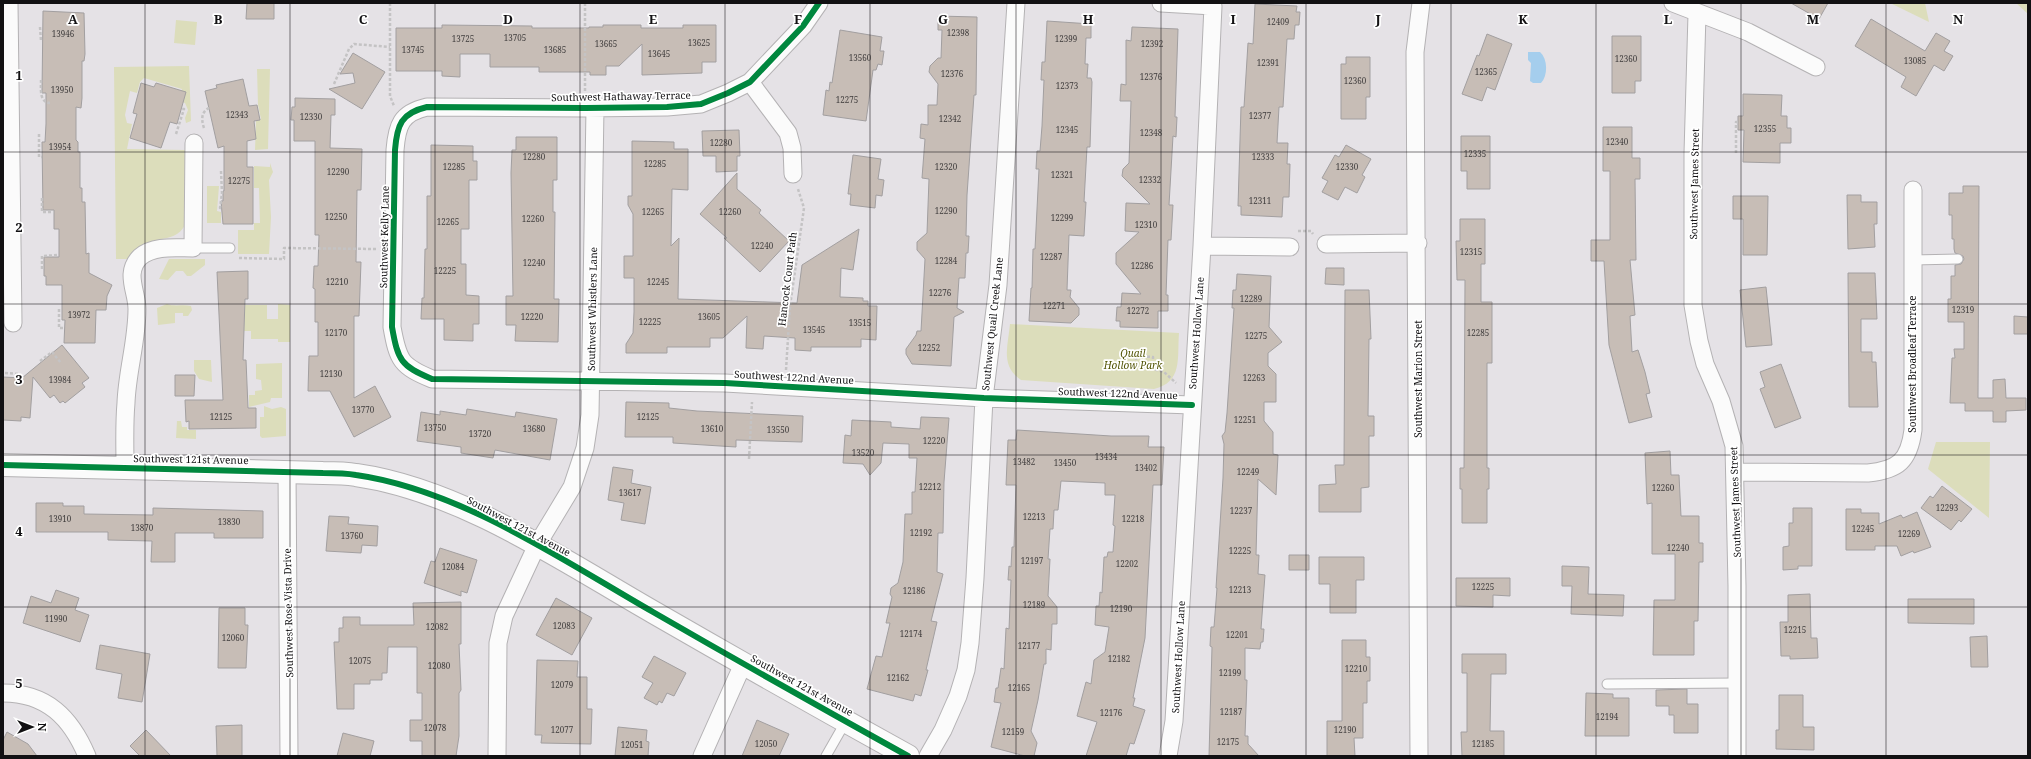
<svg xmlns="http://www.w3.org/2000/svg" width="2031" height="759" viewBox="0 0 2031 759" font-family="'Noto Serif',serif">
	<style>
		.green { fill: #dcddbb }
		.water { fill: #a5ceed }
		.building { fill: #c7bdb6; stroke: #a29fa0 }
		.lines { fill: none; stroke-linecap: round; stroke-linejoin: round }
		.service-casing { stroke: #b4b2b4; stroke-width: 11 }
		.minor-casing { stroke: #b4b2b4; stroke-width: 19 }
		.secondary-casing { stroke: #b4b2b4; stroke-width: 24 }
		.path { stroke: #c4c3c4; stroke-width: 2.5; stroke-dasharray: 3 2; stroke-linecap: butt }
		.service { stroke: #fbfbfb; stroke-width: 9 }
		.minor { stroke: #fbfbfb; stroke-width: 17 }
		.secondary { stroke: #fbfbfb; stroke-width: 22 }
		.cycleway-casing { stroke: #fff; stroke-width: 8 }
		.cycleway { stroke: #00873e; stroke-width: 6 }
		.grid { fill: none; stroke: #121113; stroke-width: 1; stroke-opacity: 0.55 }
		.labels { text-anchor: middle; stroke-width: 3.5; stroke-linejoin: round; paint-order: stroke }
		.number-label { font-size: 8px; fill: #3f3c3c }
		.street-label { font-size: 10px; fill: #121113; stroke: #fff }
		.park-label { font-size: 10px; font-style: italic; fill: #535506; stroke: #fff }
		.grid-label { font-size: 13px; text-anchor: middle; font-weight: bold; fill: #121113; stroke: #fff; stroke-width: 3.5; stroke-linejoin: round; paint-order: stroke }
	</style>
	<rect width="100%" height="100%" fill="#e5e2e6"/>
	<path class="green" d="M1890,3h35l4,19z
		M2016,3h12v11z
		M176,20l21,2 -2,23 -21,-2z
		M189,66l2,55 -5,2 -1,-5 3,-8 -3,-7 -6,-2 3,-12 -38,-11 -4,4 -3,11 -7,-2 -5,24 2,8 5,1 -5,25 59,1 -1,75c-12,23 -41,5 -55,34h-14l-2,-192z
		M257,69h13l-2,80 -13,1 1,-29 5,-2 -3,-14z
		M270,163l3,9 -4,8 2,37 -2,37h-31v-24h16v-7h6l-1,-35h-5v-22l16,1z
		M207,186h12l-2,25 4,1v11h-14z
		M169,259h36v6l-14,11h-4l-4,-5h-7l-8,9 -9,-1z
		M167,304c8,3 16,0 24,2l1,4 -4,6h-5v-3h-8v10l-17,2 -1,-17z
		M278,304l12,1v37h-12v-3h-27v-8h-7l1,-26h22v14h11z
		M1010,324l169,9c-2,25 4,49 -25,56l-133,-9c-21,-14 -13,-34 -11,-56z
		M194,360h17l1,22 -13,-3 -5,-8z
		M282,363v35h-11l-1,4 -21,5v-12h6v-4l7,-1 -1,-10 -5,-1v-15z
		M264,406l8,3 9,-2 5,2v27l-24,2 -2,-2v-19h4z
		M177,421h4l1,6h5v3h9v9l-20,-1z
		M1936,442h54l-1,76 -61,-49z"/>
	<path class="water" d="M1528,52h12c8,7 8,24 1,31h-8l-3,-2 1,-18 -3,-3z"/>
	<path class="building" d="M247,3h27v16h-28z
		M1791,3h37l-9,16z
		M1255,4l42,2 -1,6h4l-1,13h-4l-1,14h-7l-4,68h-4l-2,36h11l-1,21h3l-1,33h-6l-1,20 -41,-2v-9h-3l3,-99h3l4,-64 5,1z
		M43,11l41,2 1,41 -1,7h-2v37l-1,10 -5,-1v33l2,2v10h2v36h2v14h3l1,52 3,-1v20l23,12 -5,11 -1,14h-10l-1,33h-31l1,-23h-3v-35h-16v-9h-2v-19h15v-28h-5v-19h-11l-1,-68h3l1,-18v-31h-4z
		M938,16l39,1 -1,78h-2l-7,100 -1,41h3l-1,17h-2l-1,25h-6l-2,30 7,4 -10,5 -3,49 -39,-2 -6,-10v-5l10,-14 1,-4h4l4,-72 -8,-9v-8l10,-9 2,-54 -7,-1 3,-39 -5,-1 1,-14 7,1v-20h9l1,-21 -9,-12 1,-6 8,-8h3l1,-28h-4z
		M1871,19l54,32 11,-18 14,8 -6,10 9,5 -9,15 -10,-6 -18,31 -15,-9 5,-10 -51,-31z
		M1047,21l44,3v14h-5l-1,26h3l-1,14h4l1,4 -2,65h-3l-3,55h2l-2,34 -15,-1 -2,55h4l-1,7 9,11v7l-8,8 -42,-2 2,-33h1l1,-39h2l4,-80h-3l1,-18h3l2,-25 2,-46h-3l1,-18h3z
		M442,25l90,1v2h57v-1h14v-2h38v3h42v-3h33v37h-14v11l-60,2v-31l-23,22h-13v9h-16v-3h-51v-5h-49v-13h-30v23l-18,-1v-5h-46v-43h46z
		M1132,27l46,2 -3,88h2l-1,20 -3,-1 -4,69h4l-2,35h-3l-2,55h2v16h-10v17l-38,-1v-6h-4l1,-14h4l1,-14 19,1 -25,-30v-11l23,-21 -14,-1 1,-28 24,1 -28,-28 1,-7 6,-6 2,-62h-11l1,-17 5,1v-45l5,1z
		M840,30l42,7 -2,14h4l-2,14 -4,-1 -2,6h-3l-7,51 -43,-6 3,-25 3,1 1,-9 2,1z
		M1487,34l25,10 -17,46 -8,-3 -5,14 -20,-7 15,-39 2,1z
		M1612,36h29v45h-6v12h-23z
		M353,53l32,19 -23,37 -33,-20 26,-6 -2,-10 -13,1z
		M1346,57h24v40h-4v22h-25v-55h5z
		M243,79l6,27 8,-1 3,15 -6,1 2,18 -9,2v26h6v57h-30l-2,-23h2v-10h1v-45l-6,2 -13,-57 12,-3 -1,-3z
		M141,83l13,4 2,-4 30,9 -9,32 -7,-2 -9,26 -31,-10 7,-24 -4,-1z
		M1743,94l39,1 -1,21h6v12h4v15h-11v20l-37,-1 1,-32h-6v-14h5z
		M295,98l40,1v16h-4l-1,33 32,1 -1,41h-4l-1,72h5l-2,54h-5v82l21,-12 16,31 -37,20 -24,-46h-22l1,-35h9v-34h-3v-33l-2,-1 1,-22h4l1,-31h-4v-94h-21v-21h-3l1,-13h3z
		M1603,127h29v31h8v21h-5l1,81h-6l5,55 -5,1 2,36 6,-2 7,22 5,21 -4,1 6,23 -23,6 -20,-78 -5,-84h-13v-21h19v-69h-7z
		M739,130l1,26h-3v15l-21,1v-16h-13l-1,-25z
		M1461,136h29v53h-23v-18h-6z
		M516,137h41v43h-4v32h2l-1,87h5l-1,43 -43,-1 1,-16h-10v-29h7l-2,-123 1,-23h4z
		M632,141l42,1v7h14v41l-16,-1 -1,57 8,-8 -1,61 119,4 5,-38 57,-36 -6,41 -12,-2 -1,29 23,1v3h5v5h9l-1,34 -15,-1v8h-50v4l-16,-1v-12l-31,-2 -1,13 -17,-1 1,-32 -24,22h-13v9h-43v6h-41v-9l7,-11 1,-21v-34h-10v-22h9v-42l-5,-9v-9h4z
		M431,145l42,1v15h4v19h-8v49h-8v35h5v31l13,1v28h-6v17l-29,-1v-21h-23l1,-21h2l1,-49h2v-53h4z
		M1346,145l25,14 -9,16 3,2 -8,16 -12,-6 -7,13 -16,-8 6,-11 -6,-3 13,-23 4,2z
		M853,155l28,4 -3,20 6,1 -2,16 -6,-1 -1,13 -25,-3 1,-11h-3z
		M737,173v16l24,21 -2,3 30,28 -29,31 -36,-34h3l-27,-24z
		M1963,186h16l-1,212h15v-18l12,-1 1,19h20v12l-20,1v11h-13v-11h-28v-8h-15l2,-45h3l-1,-9h10v-27h-16v-23h3v-23h4v-11l6,-1 3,-5 -1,-3 -8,-3 -1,-4v-10h-2v-24h-3v-22h14z
		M1847,195h14v7h16v22h-3l1,23 -27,2z
		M1733,196h35l-1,59h-24v-36h-10z
		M1460,219h25v45h-4v38h11v61h-5v105h2v21h-2v34h-25v-34h-2v-21h4l1,-188h-8l-1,-39h4z
		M1326,268h18v17l-19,-1z
		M248,271v28h-3l-2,61h3l2,48h8v20l-67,1v-8l-3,1 -1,-22h38l-6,-128z
		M1848,273h27l2,46h-16v33h11v10h4l2,45h-29z
		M1237,274l34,2 -2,51 13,15 -14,11v13l8,8v28h-12v19l9,11v22l5,1 -2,40 -18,-16 -2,76h3l-1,19 7,1 -4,54h3l-1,13h-2l-1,7 -15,-1v32h2l-2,56h3v8l11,12h-50l3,-109 -2,-1 1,-19h3l3,-39h-1l7,-110 1,-34 -2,-8 3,-4 2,-19 7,-105h-2l1,-18h3z
		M1766,287l6,58 -26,2 -6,-57z
		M1345,290h24l2,49h-2l-1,77h6v20h-5v51l-8,1v24h-42v-27l17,-1 -1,-19h9z
		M2014,316l14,1v17h-14z
		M62,345l27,33 -7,5 3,4 -20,16 -2,-2 -3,2 -6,-8 -4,3 -17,-21 -3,41 -9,-1v4l-18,-1v-43l19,1z
		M1781,364l20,54 -26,10 -15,-39 5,-2 -5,-15z
		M175,375h20l-1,21h-19z
		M626,402l43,1v5l28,3 106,5 -1,26 -66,-2v7l-63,-4v-6h-48z
		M467,409l48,8 1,-5 41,7 -7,41 -55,-10 -2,8 -32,-5v-6l-44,-6 4,-29 19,3v-4l26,4z
		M921,417l28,1 -5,64 -1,51h-5l-1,39 6,2 -12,47 6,1 -11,48h2l-7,26 -6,-2 -2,7 -46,-12 9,-33 6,1 8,-34h-4l6,-26 -2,-3 1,-6 7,-5 5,-21 2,-48h7v-22h3l2,-34h-8v-14l-26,-1 -2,20 -11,12 -7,-11 -20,-1 2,-28 6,1 1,-16 39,2v5l29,2z
		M1017,430l94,6h38l-1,11h16l-2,38h-9l-8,153 -12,60h2l-2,8 12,4 -11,34 -4,-1 -4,13h-40l11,-34 -20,-6 9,-34 5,2 3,-24 11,-8 4,-25 -14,-2 1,-19h3l1,-14 2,1 2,-36h3l1,-5h5l2,-26 -2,-1 2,-30h-10v-12l-44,-2 -3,29h-4l-1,19h-3l-2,30h2l-2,37 9,11v17h-5l-1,26 -5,-1v15h-2l-6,36 -7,31 6,12 -3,13h-9l-34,-9 10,-44 -7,-1 2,-14h2l3,-20 3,1 2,-41 3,1 2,-49h-3l1,-14 2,1 1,-20h2l2,-62h-10l2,-45h8z
		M1670,451l1,24h8l2,41h18v27h4v19h-4l-1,59h-4v34h-41l1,-55h21v-46h-23v-51l-5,1 -2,-51z
		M613,467l20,3 -2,13 20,4 -6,37 -24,-4 3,-17 -16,-3z
		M1942,486l30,23 -11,13 -2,-2 -8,10 -30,-22 9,-12 3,2z
		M36,503h27v3h21v8l69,1v-7l110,3v27h-49v-5h-39v29h-24l1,-21 -44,-1v-8h-72z
		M1793,508h19v58h-14v3l-15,1v-23l6,-1v-23h4z
		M1846,509h15v4h18v11l22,-9 2,3 14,-6 14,35 -17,6 -1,-2 -12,5 -4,-10h-22v4h-29z
		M329,516l20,1 -1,7 30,2 -1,20 -15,-1 -1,8 -35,-2z
		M440,548l37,12 -10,33 -6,-2v5l-37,-13 7,-22 4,1z
		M1289,555h20v15h-20z
		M1319,557h45v23h-8v33h-26v-29h-11z
		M1562,566l27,1 -1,27 36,1 -1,21 -52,-2 1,-28h-10z
		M1456,578h54v18l-17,-1v12l-37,-1z
		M56,590l23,8 -4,12 14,5 -9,27 -57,-19 8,-27 20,7z
		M1810,594l1,44h6l1,20 -28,1v-3h-9l-1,-34h8v-27z
		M556,598l36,20 -20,37 -36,-20z
		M1908,599h66v25l-66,-1z
		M461,602v42h-2l2,46 -2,3v43l-3,20h-34v-15h-12v-21h12v-27h-5v-46h-29l-1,26h-5v7h-12v4h-16v25h-17l-3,-67h5v-14h4v-11h17v8h54l-1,-22z
		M219,608h26v17h3l-2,43h-28z
		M1987,636l1,31h-17l-1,-30z
		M1342,640h24v17h4v24h-3v22h-4v35h-9l1,18h-28v-35h15z
		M100,645l50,9 -8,48 -24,-4 4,-24 -26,-5z
		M1462,654h44v20h-15l-1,57h14v25h-42l-1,-24h6v-59h-5z
		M654,656l32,17 -12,23 -7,-3 -5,10 -3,-2 -2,4 -13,-7 9,-15 -11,-6z
		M537,660l41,1 -1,16h10v32h5l-1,35 -50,-1 1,-8h-7z
		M1687,689v15h11v29h-24v-18h-5v-9h-13v-16z
		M1586,693l27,1v4h16v38h-44z
		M1779,695h24v32h11v23l-38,-1v-19h3z
		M757,720l32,14 -10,22h-37z
		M242,725v31h-25l-1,-30z
		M618,727l29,3 -1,11 3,1 -1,14h-33z
		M146,730l25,26h-31l-10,-10z
		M7,732l21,12 9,12h-34v-16z
		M343,733l31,8 -4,15h-33z"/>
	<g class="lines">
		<defs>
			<path id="service" d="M193,248h37
				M1913,260l45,-1
				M1607,684l130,-1
				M826,756l20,-35"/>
			<path id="minor" d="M9,3l4,320
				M819,3l-16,23 -53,56 -22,11 -27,11 -34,3 -82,1 -158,-1c-26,6 -30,18 -32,43l-3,177c6,34 9,39 40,52l293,4 259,15 208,7
				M1161,3l52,3 -11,240 -28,475 -6,35
				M1673,3l75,29 68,35
				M1697,14l-4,139v152l6,36 6,23 16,37 13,45 3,140v170
				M750,82l38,51 4,15 1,26
				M1326,244l92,-1
				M1202,246l88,1
				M125,467c0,-21 -1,-42 1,-64 1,-31 11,-62 11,-94 0,-18 -13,-36 3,-52 14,-12 36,-9 53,-9l1,-105
				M287,471l2,285
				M1735,472l133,1c30,-3 41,-12 45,-43v-240
				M3,693c44,0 68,25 84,63
				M497,756l1,-113 6,-27 33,-71 35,-58 13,-39 5,-33 5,-307
				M702,756l41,-92
				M928,756l15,-26 15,-34 8,-26 4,-27 5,-65 9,-180 14,-113 18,-282
				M1419,756l-4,-704 6,-49"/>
			<path id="secondary" d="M3,465l320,8c11,0 22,0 33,2 105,15 206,85 297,137 85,49 170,97 255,144"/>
		</defs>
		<use href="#service" class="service-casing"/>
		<use href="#minor" class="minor-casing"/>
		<use href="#secondary" class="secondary-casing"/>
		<path class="path" d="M390,3v93l4,10
			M585,3v89
			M40,27l1,14h1
			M41,80c0,9 -2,22 9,23
			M334,84l15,-35 5,-5 36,3
			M204,128c-3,-9 -3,-17 7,-21
			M39,134v23h3
			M176,134l8,-25h-2
			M1736,153v-31h2
			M221,171l1,22 -2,15h1
			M42,198v14h12
			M1298,231h13l2,3
			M239,258l45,1v-11l93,1
			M42,269v-13l17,-1
			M59,309v19h5
			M40,361l12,-9 9,11
			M1114,363h22v-7l17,1v12l11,3 12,11
			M786,370l4,-64 14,-98 -6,-19
			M5,373l14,1 -1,13
			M749,459l3,-57"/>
		<use href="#service" class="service"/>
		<use href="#minor" class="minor"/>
		<use href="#secondary" class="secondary"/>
		<defs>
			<path id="cycleway" d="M819,3l-16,23 -53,56 -22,11 -27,11 -34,3 -82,1 -158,-1c-26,6 -30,18 -32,43l-3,177c6,34 9,39 40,52l293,4 259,15 208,7
				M3,465l320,8c11,0 22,0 33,2 105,15 206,85 297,137 85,49 170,97 255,144"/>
		</defs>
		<use href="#cycleway" class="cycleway-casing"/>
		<use href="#cycleway" class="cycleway"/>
	</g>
	<path class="grid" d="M145,3v753M290,3v753M435,3v753M580,3v753M725,3v753M870,3v753M1016,3v753M1161,3v753M1306,3v753M1451,3v753M1596,3v753M1741,3v753M1886,3v753M3,152h2025M3,304h2025M3,455h2025M3,607h2025"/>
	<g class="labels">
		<g class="number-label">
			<text x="1278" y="25">12409</text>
			<text x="958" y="36">12398</text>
			<text x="63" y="37">13946</text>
			<text x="515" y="41">13705</text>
			<text x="463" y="42">13725</text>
			<text x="1066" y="42">12399</text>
			<text x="699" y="46">13625</text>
			<text x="606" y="47">13665</text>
			<text x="1152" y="47">12392</text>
			<text x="413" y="53">13745</text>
			<text x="555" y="53">13685</text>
			<text x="659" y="57">13645</text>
			<text x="860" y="61">13560</text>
			<text x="1626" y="62">12360</text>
			<text x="1915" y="64">13085</text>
			<text x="1268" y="66">12391</text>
			<text x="1486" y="75">12365</text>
			<text x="952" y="77">12376</text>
			<text x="1151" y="80">12376</text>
			<text x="1355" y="84">12360</text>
			<text x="1067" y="89">12373</text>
			<text x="62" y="93">13950</text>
			<text x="847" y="103">12275</text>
			<text x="237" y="118">12343</text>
			<text x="1260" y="119">12377</text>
			<text x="311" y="120">12330</text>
			<text x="950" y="122">12342</text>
			<text x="1765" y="132">12355</text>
			<text x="1067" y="133">12345</text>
			<text x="1151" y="136">12348</text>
			<text x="1617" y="145">12340</text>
			<text x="721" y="146">12280</text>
			<text x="60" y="150">13954</text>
			<text x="1475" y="157">12335</text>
			<text x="534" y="160">12280</text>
			<text x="1263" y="160">12333</text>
			<text x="655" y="167">12285</text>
			<text x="454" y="170">12285</text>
			<text x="946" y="170">12320</text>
			<text x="1347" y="170">12330</text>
			<text x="338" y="175">12290</text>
			<text x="1062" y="178">12321</text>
			<text x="1150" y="183">12332</text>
			<text x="239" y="184">12275</text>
			<text x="1260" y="204">12311</text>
			<text x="946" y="214">12290</text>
			<text x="653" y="215">12265</text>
			<text x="730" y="215">12260</text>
			<text x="336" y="220">12250</text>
			<text x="1062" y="221">12299</text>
			<text x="533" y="222">12260</text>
			<text x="448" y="225">12265</text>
			<text x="1146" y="228">12310</text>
			<text x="762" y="249">12240</text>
			<text x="1471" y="255">12315</text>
			<text x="1051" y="260">12287</text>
			<text x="946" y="264">12284</text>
			<text x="534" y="266">12240</text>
			<text x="1142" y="269">12286</text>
			<text x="445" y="274">12225</text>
			<text x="337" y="285">12210</text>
			<text x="658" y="285">12245</text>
			<text x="940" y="296">12276</text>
			<text x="1251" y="302">12289</text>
			<text x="1054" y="309">12271</text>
			<text x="1963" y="313">12319</text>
			<text x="1138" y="314">12272</text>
			<text x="79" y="318">13972</text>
			<text x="532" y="320">12220</text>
			<text x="709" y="320">13605</text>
			<text x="650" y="325">12225</text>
			<text x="860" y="326">13515</text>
			<text x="814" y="333">13545</text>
			<text x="336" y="336">12170</text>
			<text x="1478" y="336">12285</text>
			<text x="1256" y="339">12275</text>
			<text x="929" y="351">12252</text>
			<text x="331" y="377">12130</text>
			<text x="1254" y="381">12263</text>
			<text x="60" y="383">13984</text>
			<text x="363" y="413">13770</text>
			<text x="221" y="420">12125</text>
			<text x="648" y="420">12125</text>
			<text x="1245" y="423">12251</text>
			<text x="435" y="431">13750</text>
			<text x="534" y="432">13680</text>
			<text x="712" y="432">13610</text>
			<text x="778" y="433">13550</text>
			<text x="480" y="437">13720</text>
			<text x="934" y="444">12220</text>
			<text x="863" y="456">13520</text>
			<text x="1106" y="460">13434</text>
			<text x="1024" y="465">13482</text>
			<text x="1065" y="466">13450</text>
			<text x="1146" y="471">13402</text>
			<text x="1248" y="475">12249</text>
			<text x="930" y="490">12212</text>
			<text x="1663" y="491">12260</text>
			<text x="630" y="496">13617</text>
			<text x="1947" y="511">12293</text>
			<text x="1241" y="514">12237</text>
			<text x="1034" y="520">12213</text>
			<text x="60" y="522">13910</text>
			<text x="1133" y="522">12218</text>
			<text x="229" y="525">13830</text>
			<text x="142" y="531">13870</text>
			<text x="1863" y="532">12245</text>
			<text x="921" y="536">12192</text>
			<text x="1909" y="537">12269</text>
			<text x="352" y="539">13760</text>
			<text x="1678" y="551">12240</text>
			<text x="1240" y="554">12225</text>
			<text x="1032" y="564">12197</text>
			<text x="1127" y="567">12202</text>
			<text x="453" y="570">12084</text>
			<text x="1483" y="590">12225</text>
			<text x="1240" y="593">12213</text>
			<text x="914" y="594">12186</text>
			<text x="1034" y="608">12189</text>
			<text x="1121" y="612">12190</text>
			<text x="56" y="622">11990</text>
			<text x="564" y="629">12083</text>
			<text x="437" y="630">12082</text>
			<text x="1795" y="633">12215</text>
			<text x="911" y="637">12174</text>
			<text x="1237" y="638">12201</text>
			<text x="233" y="641">12060</text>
			<text x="1029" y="649">12177</text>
			<text x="1119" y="662">12182</text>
			<text x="360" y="664">12075</text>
			<text x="439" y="669">12080</text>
			<text x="1356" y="672">12210</text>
			<text x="1230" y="676">12199</text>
			<text x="898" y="681">12162</text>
			<text x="562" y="688">12079</text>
			<text x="1019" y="691">12165</text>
			<text x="1231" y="715">12187</text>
			<text x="1111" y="716">12176</text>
			<text x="1607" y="720">12194</text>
			<text x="435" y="731">12078</text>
			<text x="562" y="733">12077</text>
			<text x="1345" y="733">12190</text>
			<text x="1013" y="735">12159</text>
			<text x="1228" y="745">12175</text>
			<text x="766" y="747">12050</text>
			<text x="1483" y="747">12185</text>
			<text x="632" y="748">12051</text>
		</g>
		<g class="street-label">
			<text transform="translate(621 96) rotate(-1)" y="4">Southwest Hathaway Terrace</text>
			<text transform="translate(1694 184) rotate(-89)" y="4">Southwest James Street</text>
			<text transform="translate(384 237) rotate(-89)" y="4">Southwest Kelly Lane</text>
			<text transform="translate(787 279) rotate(-83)" y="4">Hancock Court Path</text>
			<text transform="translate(592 309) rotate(-89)" y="4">Southwest Whistlers Lane</text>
			<text transform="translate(992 324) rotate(-84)" y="4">Southwest Quail Creek Lane</text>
			<text transform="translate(1196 333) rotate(-86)" y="4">Southwest Hollow Lane</text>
			<text transform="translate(1912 364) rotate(-90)" y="4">Southwest Broadleaf Terrace</text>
			<text transform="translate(794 377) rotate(3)" y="4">Southwest 122nd Avenue</text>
			<text transform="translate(1418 379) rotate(-90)" y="4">Southwest Marion Street</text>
			<text transform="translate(1118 393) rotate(2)" y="4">Southwest 122nd Avenue</text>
			<text transform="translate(191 459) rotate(1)" y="4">Southwest 121st Avenue</text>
			<text transform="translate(1735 502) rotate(-92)" y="4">Southwest James Street</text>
			<text transform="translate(519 526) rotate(28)" y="4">Southwest 121st Avenue</text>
			<text transform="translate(288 613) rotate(-91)" y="4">Southwest Rose Vista Drive</text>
			<text transform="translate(1178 657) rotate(-87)" y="4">Southwest Hollow Lane</text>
			<text transform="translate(802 685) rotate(29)" y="4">Southwest 121st Avenue</text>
		</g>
		<g class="park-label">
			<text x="1133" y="357">Quail<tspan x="1133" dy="12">Hollow Park</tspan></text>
		</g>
	</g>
	<g class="grid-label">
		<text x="73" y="24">A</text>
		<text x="218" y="24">B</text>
		<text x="363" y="24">C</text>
		<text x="508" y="24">D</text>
		<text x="653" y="24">E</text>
		<text x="798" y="24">F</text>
		<text x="943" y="24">G</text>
		<text x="1088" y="24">H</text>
		<text x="1233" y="24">I</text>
		<text x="1378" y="24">J</text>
		<text x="1523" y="24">K</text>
		<text x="1668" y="24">L</text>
		<text x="1813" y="24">M</text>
		<text x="1958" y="24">N</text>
		<text x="19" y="80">1</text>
		<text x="19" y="232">2</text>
		<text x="19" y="384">3</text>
		<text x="19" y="536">4</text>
		<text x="19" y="688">5</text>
	</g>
	<rect width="2031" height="759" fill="none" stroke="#121113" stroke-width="8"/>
	<g transform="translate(32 727) rotate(90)" stroke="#ffffff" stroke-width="3" paint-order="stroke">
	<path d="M0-3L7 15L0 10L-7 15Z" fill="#121113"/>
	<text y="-6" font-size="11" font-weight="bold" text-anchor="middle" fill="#121113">N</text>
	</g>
</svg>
